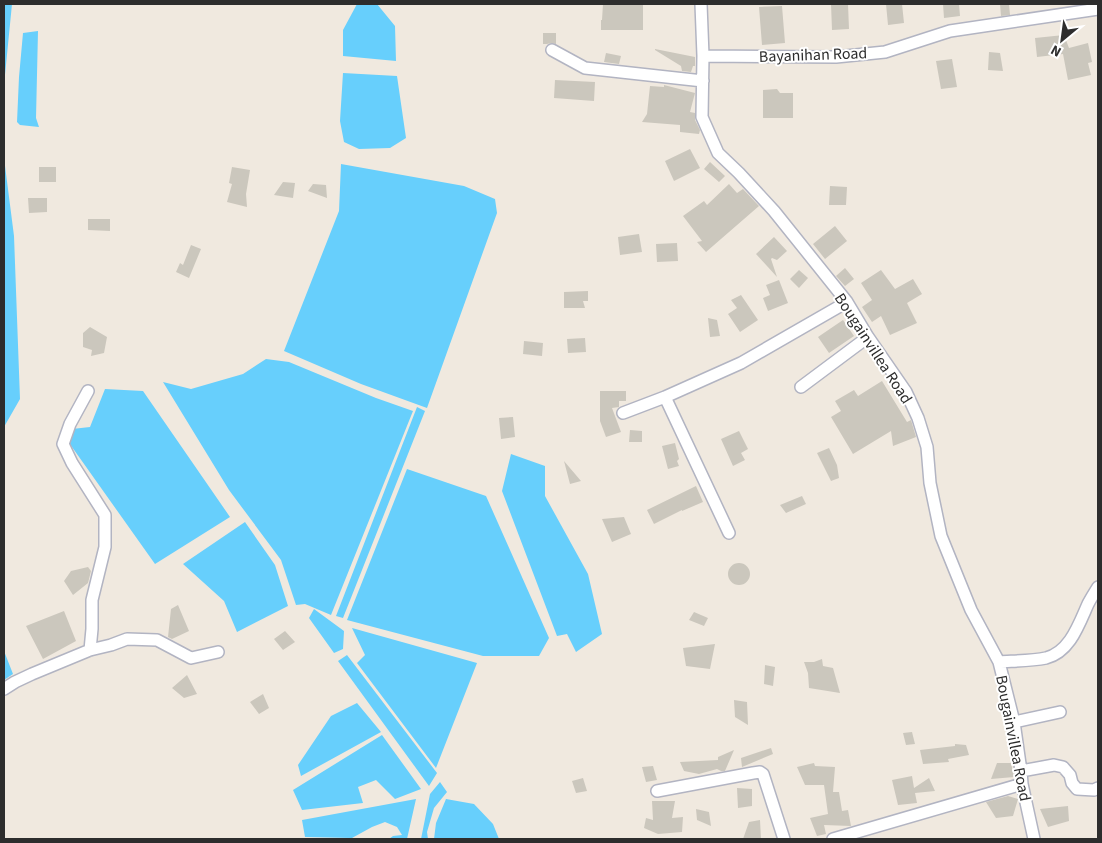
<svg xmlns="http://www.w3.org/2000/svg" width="1102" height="843" viewBox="0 0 1102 843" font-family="'Source Sans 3',sans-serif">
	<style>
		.water { fill: #67cffc }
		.building { fill: #cbc7bd }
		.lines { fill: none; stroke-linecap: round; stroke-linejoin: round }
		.minor-casing { stroke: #b2b4c2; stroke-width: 14 }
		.minor { stroke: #fff; stroke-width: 11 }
		.labels { text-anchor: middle; stroke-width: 4; stroke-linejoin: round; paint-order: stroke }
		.street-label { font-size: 16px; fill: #2d2d2d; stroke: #fff }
	</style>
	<rect width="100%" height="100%" fill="#f0e9df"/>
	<path class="water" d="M4,4h8l-8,81z
		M357,4h20l18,22 1,35 -53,-5v-26z
		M38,31l-2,87 3,9 -19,-2 -3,-3 2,-45 4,-44z
		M343,73l54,3 9,62 -16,10 -31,1 -15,-7 -4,-21z
		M4,158l10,78 6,163 -16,28z
		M341,164l123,22 31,13 2,14 -70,195 -66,-24 -77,-33 55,-140z
		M266,359l23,3 87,36 37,13 -82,204 -26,-11 -9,1 -15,-45 -52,-70 -66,-108 28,7 52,-15z
		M105,389l38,2 87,126 -75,47 -88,-124 5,-11 18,-2z
		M417,407l8,4 -82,207 -7,-2z
		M511,454l34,12v30l43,78 14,60 -26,18 -9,-18 -10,2 -55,-145z
		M407,469l79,27 63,142 -10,18h-56l-136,-36z
		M245,522l30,43 13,41 -51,26 -13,-31 -41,-37z
		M314,609l30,22 -1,18 -9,4 -25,-35z
		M352,628l125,35 -41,105 -79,-105 8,-8z
		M4,651l9,23 -9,6z
		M347,655l90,118 -8,13 -91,-125z
		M357,703l24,29 -80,44 -3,-11 33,-49z
		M382,735l39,54 -26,10 -19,-19 -18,7 5,16 -61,7 -9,-20z
		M440,782l7,10 -13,16 -7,24 1,7h-7l9,-45z
		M416,799l-9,40h-18l4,-3 9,-1 -5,-8 -12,-5 -13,5 -20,11 -47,-1 -3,-17z
		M446,799l28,5 19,20 6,15h-65l2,-16z"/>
	<path class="building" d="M603,4h40v26h-42v-10h1z
		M831,4h17l1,25 -17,1z
		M886,4h16l2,19 -16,2z
		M943,4h16l1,12 -16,2z
		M1000,4h9l1,11 -9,1z
		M782,6l3,37 -23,2 -3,-38z
		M543,33h13v11l-5,-1 -4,1h-4z
		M1064,35l5,13 19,-5 4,19 -4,1 3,12 -23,5 -5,-26 -26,3 -2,-19z
		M655,49l40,8v9h-2l-2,6 -9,-1 -1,-5 -26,-16z
		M989,52l11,1 3,18 -15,-1z
		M606,53l15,3 -2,8 -15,-2z
		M952,59l5,28 -16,2 -5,-28z
		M555,80l40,2 -1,19 -40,-3z
		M664,85l31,8 -5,19 5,1v7l5,10 -1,4 -19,-2v-7l-38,-3 5,-8 3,-28 14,1z
		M777,89l3,4h13v25h-30v-28z
		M690,149l10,19 -26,13 -9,-20z
		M710,162l15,14 -6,6 -15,-13z
		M39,167h17v15h-17z
		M232,167l18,3 -4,24 1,13 -20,-5 5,-18 -3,-1z
		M283,182l12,1 -2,15 -19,-3z
		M313,184l13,1 1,13 -19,-7z
		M729,184l8,9 6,-4 16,17 -53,46 -9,-10 5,-1 -19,-25 21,-15 3,4z
		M830,186l17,1 -1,18h-17z
		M28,198h19v14l-18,1z
		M88,219h22v12l-22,-1z
		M835,226l12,15 -22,18 -12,-15z
		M639,234l3,18 -22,3 -2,-18z
		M774,237l13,14 -10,9 -5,-2 -1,1 6,18 -21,-23z
		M677,243l1,18 -21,1 -1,-18z
		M191,245l10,4 -12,29 -13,-6 4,-9 3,2z
		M845,268l9,11 -9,7 -9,-10z
		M799,270l9,8 -9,10 -9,-9z
		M881,270l14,19 18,-10 9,15 -15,9 10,20 -27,12 -9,-19 -9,6 -10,-15 10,-7 -11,-17z
		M779,280l9,23 -20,8 -5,-13 7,-3 -4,-10z
		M588,291v10h-5l2,7h-21v-16z
		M741,295l17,25 -18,12 -12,-18 9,-6 -6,-8z
		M708,318l9,2 3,16 -10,1z
		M843,320l11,16 -25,17 -11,-16z
		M90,327l17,10 -3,16 -13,3 1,-6 -9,-3v-14z
		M585,338l1,14 -18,1 -1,-14z
		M524,341l19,2 -1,13 -19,-2z
		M882,381l25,41 4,-2 5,17 -23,9 -2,-15 -38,23 -22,-37 10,-6 -6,-10 19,-11 4,6z
		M600,391h26v10h-7v6l-7,1 9,24 -15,5 -6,-16z
		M513,417l2,20 -14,2 -2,-21z
		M630,430l12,1v11h-13z
		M739,431l9,18 -7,4 4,7 -12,6 -12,-27z
		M675,443l4,16 -2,2 2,5 -11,3 -6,-23z
		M829,448l8,17 2,13 -8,3 -14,-28z
		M564,461l17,20 -11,3z
		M696,486l7,16 -21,9v-1l-28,14 -7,-14z
		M802,496l4,8 -20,9 -6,-8z
		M624,517l7,17 -19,8 -10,-23z
		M728 574a11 11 0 1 1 22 0a11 11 0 1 1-22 0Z
		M88,567l3,4 -3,12 -15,12 -9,-14 7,-10z
		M178,605l11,26 -17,8 -4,-2 3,-28z
		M64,611l12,30 -33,18 -17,-33z
		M694,612l14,6 -4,8 -15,-6z
		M285,631l10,11 -12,8 -9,-11z
		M715,644l-5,25 -24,-3 -3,-18z
		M822,659l1,7 10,2 7,25 -31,-5 -1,-15 -4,-11h10z
		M765,665l10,2 -2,19 -9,-2z
		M187,675l10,19 -13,4 -12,-10z
		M263,694l6,14 -10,6 -9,-12z
		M734,700l13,2 1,23 -13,-8z
		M912,732l3,12 -9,1 -3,-12z
		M955,744l11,1 3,10 -21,4 1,3 -26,2 -3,-14 35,-4z
		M771,748l2,6 -31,13 -1,-9z
		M734,750l-9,21h-4l-4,-2 -18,5 -15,-3 -4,-9 38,-2v-3z
		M814,763l1,3 20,1 -2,25h6l3,19 6,-1 3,16 -27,-1 2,9 -9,2 -7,-18 18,-4 -4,-29h-19l-8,-18z
		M997,763h14l3,14 -23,2z
		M653,766l4,14 -11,2 -4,-15z
		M912,776l2,12 15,-10 6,13 -20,2 2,10 -19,2 -6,-25z
		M583,778l4,13 -11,2 -4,-12z
		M737,788l15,1v17l-14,2z
		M1008,796l10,3 -5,17 -17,2 -10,-16z
		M652,801h23l-3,17 11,-1 -1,15 -24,2 -14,-6 2,-10 7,2z
		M1068,806l1,15 -21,6 -8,-18z
		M696,809l13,3 2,14 -14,-6z
		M760,820l1,19h-18l6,-17z"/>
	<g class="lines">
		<defs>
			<path id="minor" d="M701,4l2,52 -1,61 16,36 21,20 35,38 73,91 21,35 38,55 12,26 9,29 3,36 11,53 30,74 28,52 15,60 7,49 1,13 12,55
				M552,50l33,18 118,13
				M703,56l133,1 49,-5 65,-21 148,-22
				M801,387l67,-50
				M88,391l-18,33 -7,20 9,19 33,52v32l-13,53v29l-2,21
				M665,397l64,136
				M623,413l42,-16 76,-34 106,-61
				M999,662c15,-1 32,-1 47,-4 24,-6 33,-34 42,-54 3,-6 7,-12 10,-17
				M4,689l11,-7 17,-8 58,-24 21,-5 16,-6 30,1 34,18 27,-6
				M1014,722l46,-10
				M1021,771l33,-6 9,2 7,8 2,8 5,6 17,1 4,-2
				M657,791l96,-18 7,-1 3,2 21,65
				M833,839l189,-55"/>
		</defs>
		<use href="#minor" class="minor-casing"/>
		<use href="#minor" class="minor"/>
	</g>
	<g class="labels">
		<g class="street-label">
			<text transform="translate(813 54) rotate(-2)" y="6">Bayanihan Road</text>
			<text transform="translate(874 348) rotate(57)" y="6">Bougainvillea Road</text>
			<text transform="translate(1014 738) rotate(79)" y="6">Bougainvillea Road</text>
		</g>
	</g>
	<rect width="1102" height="843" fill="none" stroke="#2d2d2d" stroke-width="10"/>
	<g transform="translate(1062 40) rotate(209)" stroke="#ffffff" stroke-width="4" paint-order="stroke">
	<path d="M0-4L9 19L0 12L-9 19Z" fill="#2d2d2d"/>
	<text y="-8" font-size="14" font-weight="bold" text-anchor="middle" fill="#2d2d2d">N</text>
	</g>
</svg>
